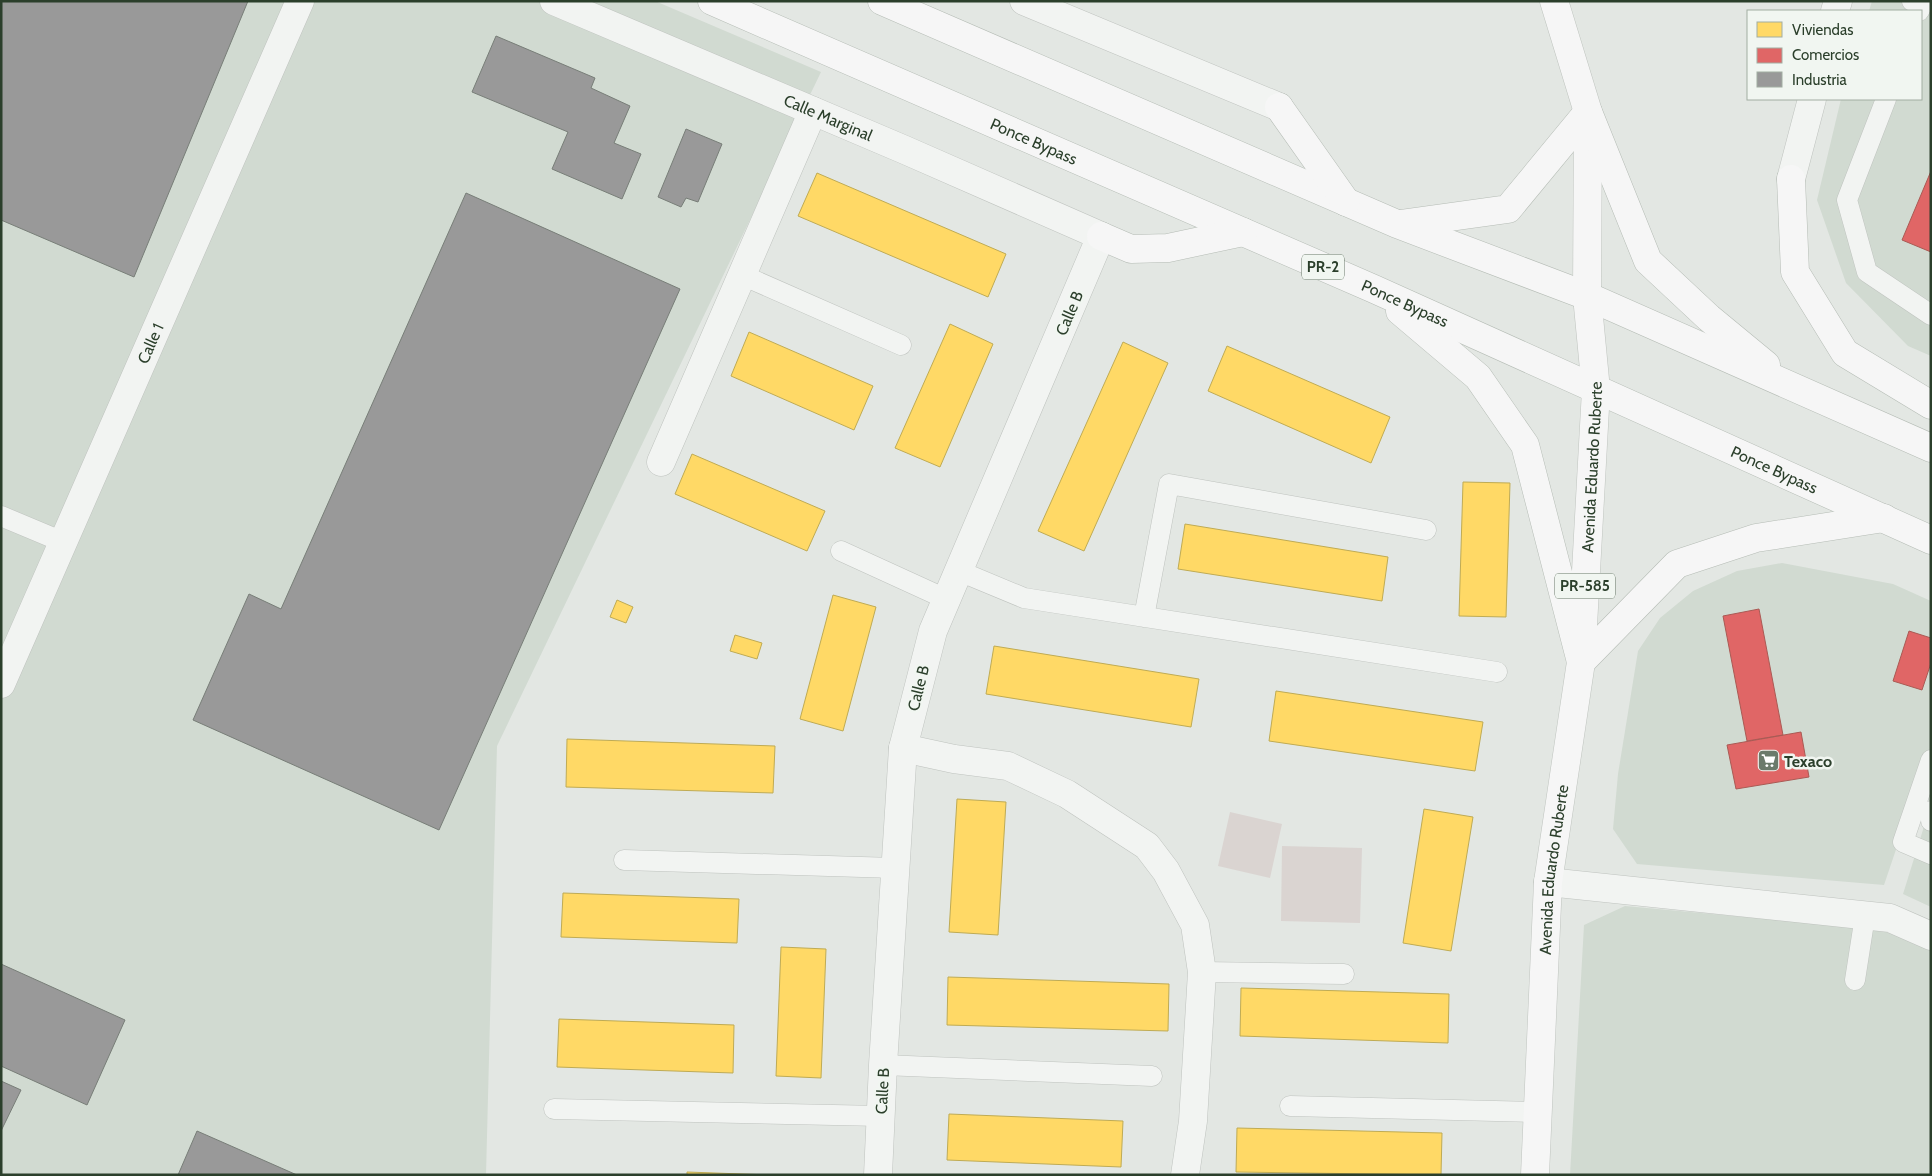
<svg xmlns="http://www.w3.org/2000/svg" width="1932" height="1176" viewBox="0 0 1932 1176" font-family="Cabin,sans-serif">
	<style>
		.built { fill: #d1dad1 }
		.green { fill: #dad4d1 }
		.homes { fill: #ffd966; stroke: #bfab54 }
		.shops { fill: #e06666; stroke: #aa5a54 }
		.industry { fill: #999; stroke: #787e78 }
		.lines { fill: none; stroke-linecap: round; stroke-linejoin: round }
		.service-casing { stroke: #bfc3bf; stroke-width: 21 }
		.minor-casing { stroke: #bfc3bf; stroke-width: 29 }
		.primary-casing { stroke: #bfc4bf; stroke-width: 29 }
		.trunk-casing { stroke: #b5bcb5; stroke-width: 29 }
		.service { stroke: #f2f4f2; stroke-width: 20 }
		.minor { stroke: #f2f4f2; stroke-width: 28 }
		.primary { stroke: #f6f6f6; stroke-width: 28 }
		.trunk { stroke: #f6f6f6; stroke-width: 28 }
		.labels { text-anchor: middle; stroke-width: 5; stroke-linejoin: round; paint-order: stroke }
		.shield { fill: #f1f6f1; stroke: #667666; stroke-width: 1 }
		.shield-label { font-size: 15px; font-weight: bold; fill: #2b3f2b }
		.street-label { font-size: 16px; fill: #2b3f2b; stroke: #f1f6f1 }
		.poi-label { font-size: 16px; font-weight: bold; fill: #2b3f2b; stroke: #f1f6f1; text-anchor: start }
	</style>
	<rect width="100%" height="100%" fill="#e3e7e3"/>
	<path class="built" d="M1,1h654l166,71 -324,674 -11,429h-485z
		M1872,1h59v355l-23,-10 -62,-63 -29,-83 24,-101h80v-88h-52z
		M1782,563l111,21 38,17v145l-47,139 -247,-21 -24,-35 5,-55 20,-123 22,-33 33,-27 44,-20z
		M1931,804v103l-28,-13z
		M1625,906l263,24 43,19v226h-361l14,-250z"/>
	<path class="green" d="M1230,812l52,12 -12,54 -52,-12z
		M1282,846l80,2 -2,75 -79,-2z"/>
	<path class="homes" d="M817,173l189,81 -18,43 -190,-81z
		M950,324l43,20 -53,123 -45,-19z
		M749,332l124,54 -19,44 -123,-54z
		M1123,342l45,21 -84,188 -46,-20z
		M1227,346l163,71 -19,46 -163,-72z
		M692,454l133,57 -18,40 -132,-57z
		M1463,482l47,1 -4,134 -47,-1z
		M1185,524l203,33 -6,44 -204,-32z
		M833,595l43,12 -33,124 -43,-12z
		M617,600l16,7 -7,16 -16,-6z
		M735,635l27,8 -5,16 -27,-8z
		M994,646l205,33 -8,48 -205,-33z
		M1276,691l207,31 -8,49 -206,-30z
		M567,739l208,7 -2,47 -207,-6z
		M957,799l49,3 -8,133 -49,-3z
		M1424,809l49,8 -22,134 -48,-8z
		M563,893l176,6 -2,44 -176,-6z
		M781,947l45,2 -5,129 -45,-2z
		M948,977l221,7 -1,47 -221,-6z
		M1241,988l208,6 -1,49 -208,-7z
		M559,1019l175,6 -1,48 -176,-6z
		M949,1114l174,7 -2,46 -174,-7z
		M1237,1128l205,5 -1,42 -205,-3z
		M687,1172l83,3h-83z"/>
	<path class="shops" d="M1931,171v81l-29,-12z
		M1759,609l24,126 -36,6 -24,-125z
		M1909,631l22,7v25l-9,27 -29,-9z
		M1801,732l8,45 -73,12 -9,-44z"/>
	<path class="industry" d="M1,1h247l-114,276 -133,-57z
		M496,36l99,42 -4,10 39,18 -16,37 27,11 -19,45 -70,-30 16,-37 -96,-40z
		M686,129l36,15 -24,58 -12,-4 -5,9 -23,-10z
		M466,193l214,96 -241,541 -246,-110 56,-126 32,15z
		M1,964l124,56 -38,85 -86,-39z
		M1,1081l20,9 -20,41z
		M197,1131l100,44h-119z"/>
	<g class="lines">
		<defs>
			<path id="service" d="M1912,1l10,4 -3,6
				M1886,99l-39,101 20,72 64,43
				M742,275l159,70
				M1,516l62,26
				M841,551l105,48
				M959,571l65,27 473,74
				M1144,617l25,-133 257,46
				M1931,760l-28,82 28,12
				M1931,811v10
				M624,860l271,8
				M1202,972l142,2
				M1855,980l10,-64
				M883,1065l269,11
				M1290,1106l248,6
				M554,1109l327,7"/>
			<g id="minor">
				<path id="s1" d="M554,1l351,149 196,86 -168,395 -30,117 -20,317 -5,110"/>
				<path d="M1024,1l255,106"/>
				<path d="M1835,11l3,-10"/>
				<path d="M1791,179l21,-80"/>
				<path d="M661,462l152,-351"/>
				<path id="s2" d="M1,684l299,-683"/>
				<path d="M903,748l51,11 54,7 59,28 80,52 19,25 29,54 7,47 -9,149 -8,54"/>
				<path d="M1548,882l342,36 41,18"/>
			</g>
			<g id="primary">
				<path id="s3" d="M1535,1175l13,-293 33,-220 15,-272 -9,-94 1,-184 -34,-111"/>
			</g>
			<g id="trunk">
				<path id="s4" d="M712,1l662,288 557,251"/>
				<path d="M882,1l515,223 190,72 344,152"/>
				<path d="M1279,107l67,95"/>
				<path d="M1791,179l4,93 50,81 86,52"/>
				<path d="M1400,224l108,-15 80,-97 60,149 61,57 57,47"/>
				<path d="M1101,236l30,13 37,-1 75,-16"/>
				<path d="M1400,311l78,66 47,68 56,217"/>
				<path d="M1581,662l96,-98 79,-26 128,-20"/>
			</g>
		</defs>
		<use href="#service" class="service-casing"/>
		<use href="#minor" class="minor-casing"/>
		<use href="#primary" class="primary-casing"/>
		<use href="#trunk" class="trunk-casing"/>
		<use href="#service" class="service"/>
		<use href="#minor" class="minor"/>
		<use href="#primary" class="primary"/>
		<use href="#trunk" class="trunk"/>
	</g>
	<defs>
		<symbol id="supermarket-square" viewBox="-11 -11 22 22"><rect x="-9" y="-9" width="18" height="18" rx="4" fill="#6b7a6b" stroke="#f1f6f1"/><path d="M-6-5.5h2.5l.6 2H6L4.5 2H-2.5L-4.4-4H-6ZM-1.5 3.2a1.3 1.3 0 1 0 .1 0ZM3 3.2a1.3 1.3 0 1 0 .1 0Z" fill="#fff"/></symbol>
	</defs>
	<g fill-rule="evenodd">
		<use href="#supermarket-square" x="1756" y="748" width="25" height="25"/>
	</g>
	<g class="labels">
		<g class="shield">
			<rect x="1302" y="254.5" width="42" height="25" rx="4"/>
			<rect x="1555" y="573.5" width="60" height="25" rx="4"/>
		</g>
		<g class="shield-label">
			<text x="1323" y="272">PR-2</text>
			<text x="1585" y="591">PR-585</text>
		</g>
		<g class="street-label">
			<text dy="6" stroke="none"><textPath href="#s1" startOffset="298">Calle Marginal</textPath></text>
			<text dy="6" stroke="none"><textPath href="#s4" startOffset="351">Ponce Bypass</textPath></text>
			<text dy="6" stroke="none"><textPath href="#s4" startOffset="756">Ponce Bypass</textPath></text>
			<text transform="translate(1069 313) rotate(-67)" y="6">Calle B</text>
			<text dy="6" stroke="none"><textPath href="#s2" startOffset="372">Calle 1</textPath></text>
			<text dy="6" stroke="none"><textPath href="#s3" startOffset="711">Avenida Eduardo Ruberte</textPath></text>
			<text dy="6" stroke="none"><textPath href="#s4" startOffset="1161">Ponce Bypass</textPath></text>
			<text transform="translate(918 688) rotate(-76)" y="6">Calle B</text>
			<text dy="6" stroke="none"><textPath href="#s3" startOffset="306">Avenida Eduardo Ruberte</textPath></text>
			<text transform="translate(882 1091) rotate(-87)" y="6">Calle B</text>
		</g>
		<g class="poi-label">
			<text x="1784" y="767">Texaco</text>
		</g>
	</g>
	<rect width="1932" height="1176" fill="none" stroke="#2b3f2b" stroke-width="5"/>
	<rect x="1747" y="10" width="175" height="90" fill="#f1f6f1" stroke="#a2ada2"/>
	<rect x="1757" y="22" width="25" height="15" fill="#ffd966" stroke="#a2ada2"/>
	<text x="1792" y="35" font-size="15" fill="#2b3f2b">Viviendas</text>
	<rect x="1757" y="48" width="25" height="15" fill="#e06666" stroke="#a2ada2"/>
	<text x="1792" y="60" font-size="15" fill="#2b3f2b">Comercios</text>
	<rect x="1757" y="72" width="25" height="15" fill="#999999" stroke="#a2ada2"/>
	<text x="1792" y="85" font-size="15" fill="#2b3f2b">Industria</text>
</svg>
